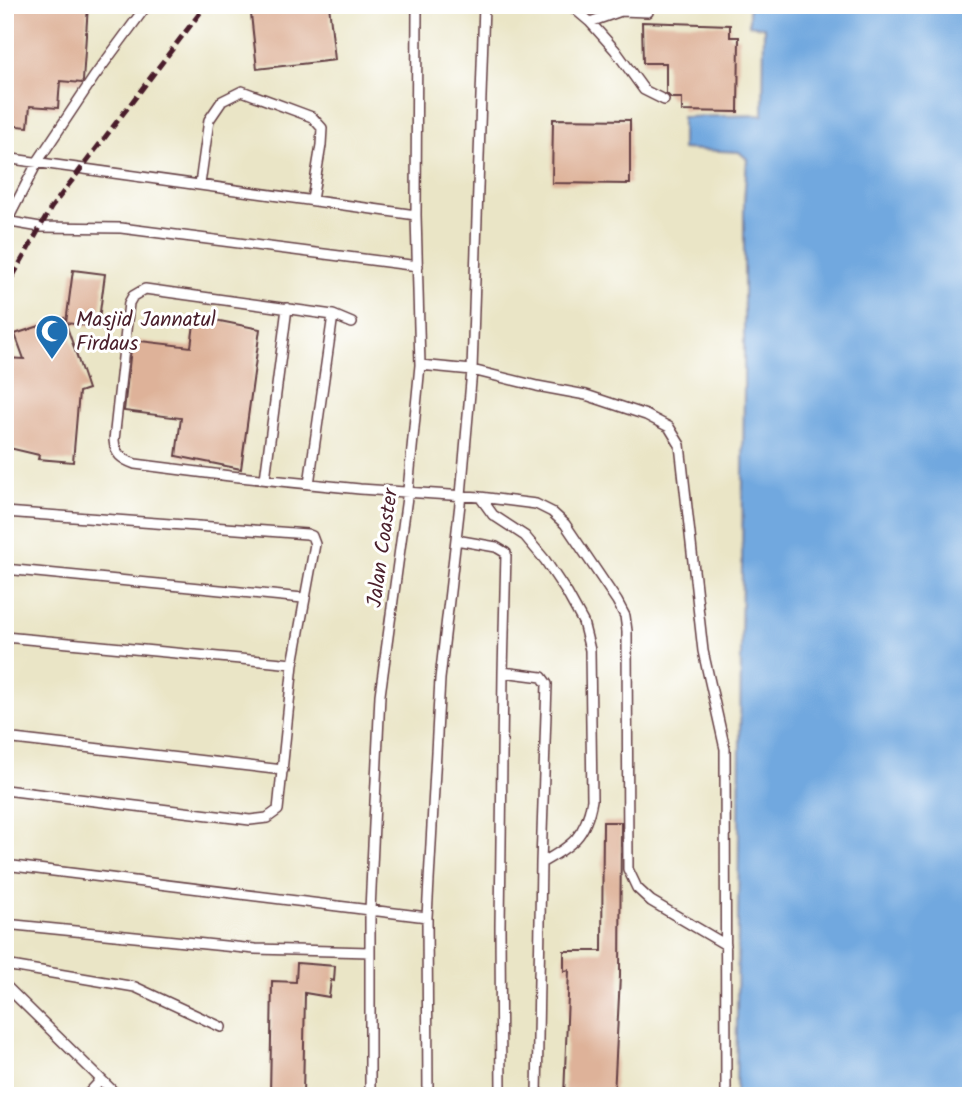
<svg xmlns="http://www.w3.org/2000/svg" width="976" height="1101" viewBox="0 0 976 1101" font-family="Kalam,sans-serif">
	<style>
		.water { fill: #71a8df; stroke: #5e6485; stroke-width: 2 }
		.building { fill: #deb299 }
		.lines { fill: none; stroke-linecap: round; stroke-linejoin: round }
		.lane-casing { stroke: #623d42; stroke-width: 12 }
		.lane { stroke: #fff; stroke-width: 9 }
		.rail { stroke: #4a1f2b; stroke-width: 5; stroke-dasharray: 10 5; stroke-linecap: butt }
		.labels { text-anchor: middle; stroke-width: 6; stroke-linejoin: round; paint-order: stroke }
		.poi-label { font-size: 21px; fill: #4a1f2b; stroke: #fff; text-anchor: start }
		.street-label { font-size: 21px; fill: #4a1f2b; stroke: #fff }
	</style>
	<rect width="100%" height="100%" fill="#fff"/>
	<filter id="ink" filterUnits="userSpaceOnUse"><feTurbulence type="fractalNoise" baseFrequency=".0143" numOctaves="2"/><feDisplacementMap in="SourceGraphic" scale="14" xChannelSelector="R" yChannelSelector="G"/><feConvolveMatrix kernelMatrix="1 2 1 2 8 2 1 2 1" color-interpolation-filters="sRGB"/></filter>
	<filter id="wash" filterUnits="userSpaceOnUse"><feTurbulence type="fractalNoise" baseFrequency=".00686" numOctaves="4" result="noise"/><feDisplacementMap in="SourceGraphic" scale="28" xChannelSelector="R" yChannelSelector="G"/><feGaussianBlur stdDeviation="1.57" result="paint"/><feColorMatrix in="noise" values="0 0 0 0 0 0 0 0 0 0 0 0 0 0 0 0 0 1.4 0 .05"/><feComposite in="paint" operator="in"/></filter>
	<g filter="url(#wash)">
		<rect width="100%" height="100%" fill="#eae5c6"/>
		<path class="water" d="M749,5h222v1091h-235l8,-711v-184l3,-42 -8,-7 -57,-3v-32l81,-2 1,-88 -15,-2z"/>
		<g id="blocks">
			<path class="building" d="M5,5h83l-5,76 -1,2 -22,-2 -2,27 -28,-2 -2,21 -23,-2z
				M250,5h79l6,55 -78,9z
				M642,22l88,3v12h9l-1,75 -56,-1v-13h-11l-5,-5v-30h-23z
				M553,119l77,1v64l-78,-1z
				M73,270l32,4 -7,53 -32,-4z
				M195,316l65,13 -19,140 -65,-13 5,-38 -57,-7 8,-71 59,7z
				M64,318l24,71 -9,3 -6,70 -35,-3 1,-4 -34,-8v-89l19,1 -9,-25z
				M603,822h18l-1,154 -6,120h-50l5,-126 -5,1v-20h38z
				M297,963l38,3 -1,15 -3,-1 -2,17 -24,-4 -2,103h-33l2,-115 24,1z"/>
		</g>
	</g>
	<g filter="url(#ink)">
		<use href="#blocks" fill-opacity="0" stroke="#623d42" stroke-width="2"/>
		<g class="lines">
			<defs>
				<path id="lane" d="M570,5l20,17 25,28 29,40 20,10
					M590,22l31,-11 27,1
					M5,158l411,57
					M200,184l9,-64 13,-19 20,-10 70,26 10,11 -1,17 -9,55
					M5,221l35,6 81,1 297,38
					M7,221l31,-60 56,-84 53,-72
					M352,323l-19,-8 -188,-26 -12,7 -4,7 -15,137c1,14 7,19 21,24l95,12 130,13 120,8 56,7 16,8 13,12 52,77 8,15 2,15 1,238 9,19 14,13 75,44
					M420,365l52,5 65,16 49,9 60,20 23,12 11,18 23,206 22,98 1,347
					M265,479l22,-171
					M309,484l24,-169
					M480,497l13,18 32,21 20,24 22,33 16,29 7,28 2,150c-6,36 -20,46 -51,63l-4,233
					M5,512l302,22 5,2 3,8 -22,120 -15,146 -11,8 -17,2 -245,-30
					M456,540l40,7 10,6 -3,119
					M5,569l298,29
					M5,637l288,27
					M5,738l278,32
					M5,865l422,52
					M5,924l250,25 115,3
					M5,965l130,22 86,40
					M5,985l113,111
					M86,1096l15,-16
					M370,1096v-186l10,-215 28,-205 12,-125 -4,-150 1,-210
					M428,1096l-1,-179 13,-238 21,-184 11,-125 12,-365
					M501,1096l-1,-169 3,-255 39,5 5,7 -6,179"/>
			</defs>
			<use href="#lane" class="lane-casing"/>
			<use href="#lane" class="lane"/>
			<path class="rail" d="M5,290l46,-82 155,-203"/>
		</g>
	</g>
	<defs>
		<symbol id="mosque-pin" viewBox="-11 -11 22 30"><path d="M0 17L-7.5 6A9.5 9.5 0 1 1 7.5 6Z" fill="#1f6fb2" stroke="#fff"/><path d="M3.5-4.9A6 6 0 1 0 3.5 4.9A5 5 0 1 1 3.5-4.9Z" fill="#fff"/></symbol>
	</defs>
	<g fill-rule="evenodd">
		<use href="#mosque-pin" x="33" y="312" width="38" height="52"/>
	</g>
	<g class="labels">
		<g class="poi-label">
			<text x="76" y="326">Masjid Jannatul<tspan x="76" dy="24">Firdaus</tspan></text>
		</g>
		<g class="street-label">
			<text transform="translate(382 548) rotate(-82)" y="7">Jalan Coaster</text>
		</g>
	</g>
	<rect width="976" height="1101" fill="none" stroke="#fff" stroke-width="28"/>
</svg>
